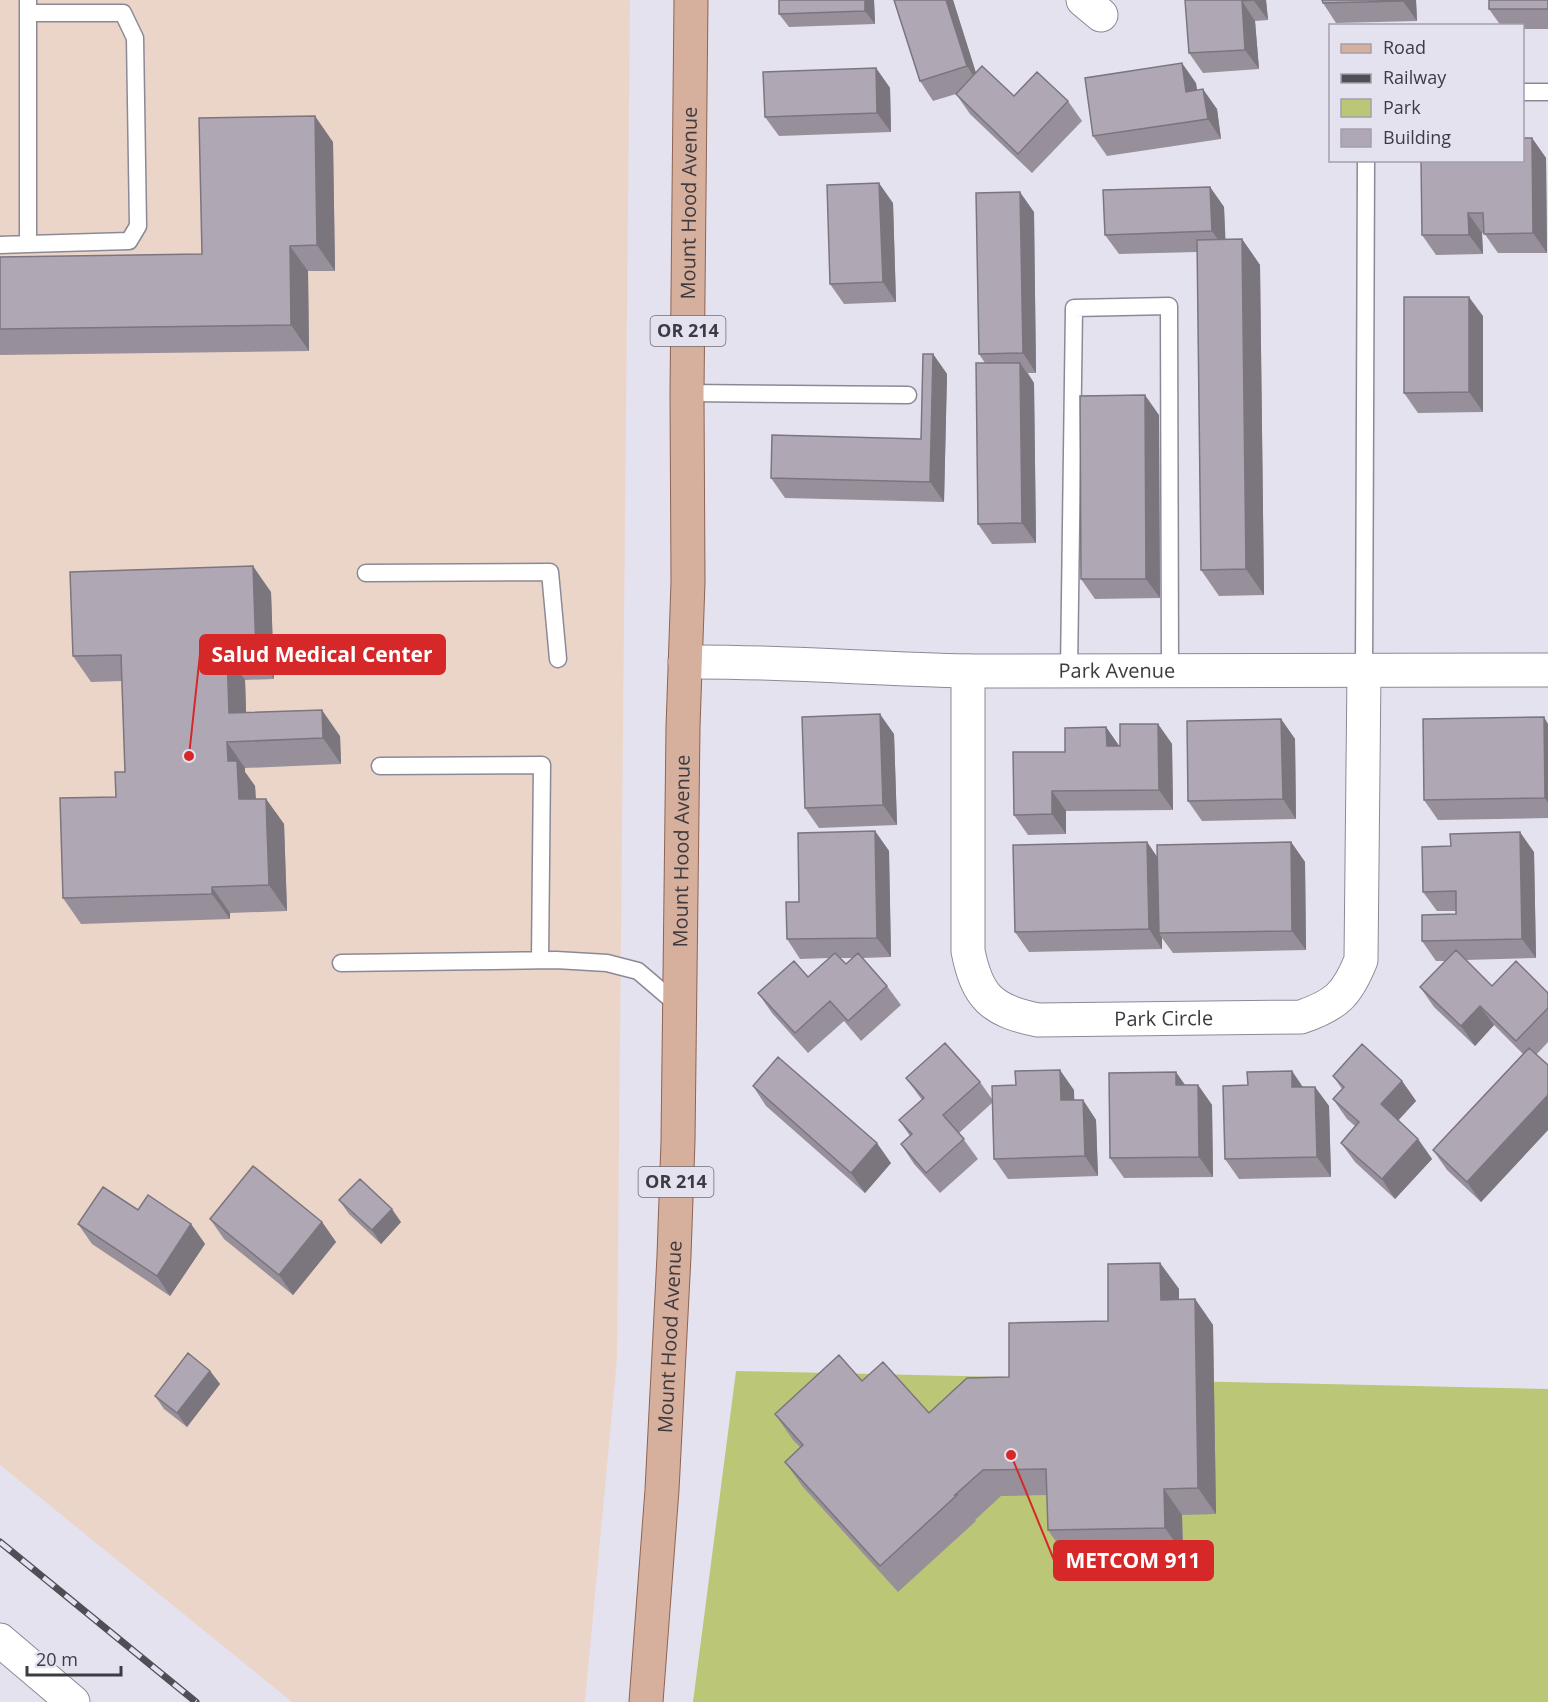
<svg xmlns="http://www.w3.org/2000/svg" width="1548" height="1702" viewBox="0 0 1548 1702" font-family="'Open Sans',sans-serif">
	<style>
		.commercial { fill: #ebd5c9 }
		.green { fill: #bbc676 }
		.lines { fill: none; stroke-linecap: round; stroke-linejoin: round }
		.lane-casing { stroke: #8c8997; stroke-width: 19 }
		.street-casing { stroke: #8c8997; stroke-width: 35 }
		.secondary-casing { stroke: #8c8997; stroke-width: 35 }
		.primary-casing { stroke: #8f6452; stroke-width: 35 }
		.lane { stroke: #fff; stroke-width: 16 }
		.street { stroke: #fff; stroke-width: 33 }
		.secondary { stroke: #fff; stroke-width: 33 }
		.primary { stroke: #d6af9d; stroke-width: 33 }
		.rail-casing { stroke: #504e55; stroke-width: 7 }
		.rail { stroke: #e5e2f0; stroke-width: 4.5; stroke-dasharray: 14; stroke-linecap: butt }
		.wall { fill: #97909b; fill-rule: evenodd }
		.shaded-wall { fill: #7b757e }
		.building { fill: #b0a7b4; stroke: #7b757e; stroke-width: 1.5 }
		.labels { text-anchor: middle; stroke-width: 6; stroke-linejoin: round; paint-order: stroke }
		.shield { fill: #e5e2f0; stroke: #6f6d76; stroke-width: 1.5 }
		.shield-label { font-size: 18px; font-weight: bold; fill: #3d3b41 }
		.street-label { font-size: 20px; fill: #3d3b41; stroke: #e5e2f0 }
		.leader { fill: none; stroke: #d62828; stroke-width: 2 }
		.callout-dot { fill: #d62828; stroke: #e5e2f0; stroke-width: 2 }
		.callout { fill: #d62828; stroke: #d62828; stroke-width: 2 }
		.callout-label { font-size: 21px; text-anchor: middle; font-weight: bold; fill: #fff }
	</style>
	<rect width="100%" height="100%" fill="#e5e2f0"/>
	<path class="commercial" d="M0,0h630l-13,1359 -32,343h-293l-292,-237z"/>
	<path class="green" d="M736,1371l812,18v313h-855z"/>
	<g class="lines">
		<defs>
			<path id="lane" d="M1522,92h26
				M28,244l101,-3 9,-15 -3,-188 -12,-25h-95
				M0,245l28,-1v-244
				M687,393l221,2
				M366,573l184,-1 8,87
				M1069,671l5,-363 95,-2 1,365
				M1364,671l2,-511
				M380,766l162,-1 -2,195
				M341,963l215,-3 51,3 31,8 41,35"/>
			<g id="street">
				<path d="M1083,0l18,15"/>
				<path id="s1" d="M968,671v280c9,46 24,60 70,69l263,-3c35,-12 46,-22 60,-57l3,-289"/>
			</g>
			<g id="secondary">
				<path id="s2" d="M685,662c94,-1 188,7 283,9l580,-1"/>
				<path d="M0,1640l73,62"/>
			</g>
			<g id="primary">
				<path id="s3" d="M646,1702l16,-212 12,-234 4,-115 5,-414 5,-145 -1,-189 4,-393"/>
			</g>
		</defs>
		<use href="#lane" class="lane-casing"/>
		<use href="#street" class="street-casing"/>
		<use href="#secondary" class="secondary-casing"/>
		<use href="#primary" class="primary-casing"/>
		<use href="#lane" class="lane"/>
		<use href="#street" class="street"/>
		<use href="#secondary" class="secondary"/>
		<use href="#primary" class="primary"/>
		<defs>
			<path id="rail" d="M0,1542l196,160"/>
		</defs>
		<use href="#rail" class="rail-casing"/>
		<use href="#rail" class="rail"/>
	</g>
	<path class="wall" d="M779,0h95l1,24 -86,3 -10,-13z
		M894,0h59l23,73 38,23 54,5 14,20 -50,52 -62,-59 -14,-20 -23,7 -13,-20z
		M1185,0h81l2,20 -13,1 4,48 -56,4 -14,-20z
		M1416,0l1,21 -81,2 -13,-20z
		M1548,0v29h-26v-3h-21l-12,-17z
		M876,68l14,20 1,44 -112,4 -14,-19z
		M1196,83l1,7 20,19 4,30 -114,17 -14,-20z
		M1532,138l14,20 1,95h-49l-14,-20h-2l1,21 -47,1 -14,-20 60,-74h4z
		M333,142l2,129h-27l1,80 -309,4v-98l202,-3z
		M1210,187l14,20 1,32h17l18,26 4,330 -45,1 -18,-26 -4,-318 -78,2 -14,-19z
		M893,203l3,99 -52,2 -14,-20z
		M1034,212l2,161h-8l6,10 2,160 -44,1 -14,-20 7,-161 -6,-9z
		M1483,316v96l-65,1 -14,-20z
		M933,354l14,20 -3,128 -159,-4 -14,-20 150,-39z
		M1159,415l1,183 -65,1 -14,-20z
		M271,592l3,87 -29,1 1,32 94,24 1,28 -96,4v4l10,14 1,13h10l18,25 3,87 -57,2v6l-149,5 -18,-26 53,-101 9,-25 -3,-91 -31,1 -18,-26z
		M1281,719l14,20 1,80 -94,2 -14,-20z
		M1158,724l14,20 1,66 -107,1v23l-38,1 -14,-20 51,-63 41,-25 13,19z
		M1548,724v94l-110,2 -14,-20z
		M894,734l3,91 -78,3 -14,-20z
		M875,831l14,20 2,106 -28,1 24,28 14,19 -40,36 -17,-20 -36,32 -36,-40 -14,-20 50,-16 21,-19 -29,1 -13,-20 12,-37zM840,958h13l-7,6z
		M1147,842l10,15 134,-15 14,20 1,88 -133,3 -11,-15v11l-133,3 -14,-20z
		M1534,852l2,106 -70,2 26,26 56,7v49l-12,13 12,10v65l-67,72 -34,-32 -14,-20 90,-96 -29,-29 -19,21 -41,-39 -14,-20 26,-26h-10l-14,-20 34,-27v-3h-19l-14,-19z
		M1292,1071l11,16h12l14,19 2,71 -92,2 -14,-20 23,-74z
		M1333,1076l69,5 14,20 -18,19 20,19 14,20 -37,40 -40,-37 -14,-19 14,-17 -8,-7 -14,-20 9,-10z
		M906,1078l74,4 12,17 82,-9v10h9l13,20 2,56 -90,3 -14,-20 -2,-56 -33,30 19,26 -38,34 -26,-29 -13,-20 9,-8 -11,-16 23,-20z
		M1198,1085l14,20 1,72 -89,1 -14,-20z
		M753,1086l138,77 -26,30 -99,-87z
		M339,1200l62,22 -20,22 -32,-30z
		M138,1210l53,14 14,20 -35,52 -78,-52 -14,-20z
		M210,1219l112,3 14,20 -43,53 -69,-56z
		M1160,1263l19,26v11l16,-1 18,26 3,189 -34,1 1,39 -117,2 -18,-26 -1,-35 -46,1 -26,24 1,1 -78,71 -95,-105 -18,-25 15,-15 -7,-7 -18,-26 87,-33 67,32 80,-36 99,-56z
		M210,1371l10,13 -33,43 -23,-18 -9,-13z"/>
	<path class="shaded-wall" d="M865,0h9l1,24 -10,-13z
		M946,0h7l27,86 -13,-20z
		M1254,0h12l2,20 -14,-19z
		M1403,0h13l1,21 -14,-20z
		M1242,1l13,20 4,48 -14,-19z
		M1182,63l14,20 4,28 -14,-19z
		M876,68l14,20 1,44 -14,-19z
		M1203,89l14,20 4,30 -13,-20z
		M315,116l18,26 2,129 -18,-26z
		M1532,138l14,20 1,95 -14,-20z
		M879,183l14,20 3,99 -13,-20z
		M1210,187l14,20 2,44 -14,-20z
		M1020,192l14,20 2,161 -13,-20z
		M1468,213l14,20 1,21 -14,-19z
		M1242,239l18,26 4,330 -18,-26z
		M290,246l18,25 1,80 -18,-26z
		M1469,297l14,19v96l-14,-20z
		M933,354l14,20 -3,128 -14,-20z
		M1020,363l14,20 2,160 -14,-20z
		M1145,395l14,20 1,183 -14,-19z
		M253,566l18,26 3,87 -18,-26z
		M227,654l18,26 2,58 -18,-25z
		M322,710l18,26 1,28 -18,-26z
		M880,714l14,20 3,91 -14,-20z
		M1544,717l4,7v79l-3,-5z
		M1281,719l14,20 1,80 -13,-20z
		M1158,724l14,20 1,66 -14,-20z
		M1106,727l14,20 -13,-1z
		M227,742l18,26v4l10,14 2,39 -18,-26 -11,-38z
		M1052,791l14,20v23l-14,-20z
		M266,799l18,25 3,87 -18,-26z
		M875,831l14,20 2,106 -14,-19z
		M1520,832l14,20 2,106 -14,-19z
		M1147,842l13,19 -1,72 3,5v11l-13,-20z
		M1291,842l14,20 1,88 -14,-19z
		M212,887l18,26v6l-18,-25z
		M1480,1006l14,19 -19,21 -14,-20z
		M1060,1070l14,20 1,30 -14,-20z
		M1292,1071l13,20 -13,-4z
		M1176,1072l14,20 -14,-7z
		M1402,1081l14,20 -21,23 -14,-20z
		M1198,1085l14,20 1,72 -14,-20z
		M1315,1087l14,19 2,71 -14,-20z
		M1548,1095v35l-67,72 -14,-20z
		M1083,1100l13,20 2,56 -13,-20z
		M1418,1139l14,20 -37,40 -13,-20z
		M877,1143l14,20 -26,30 -14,-20z
		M392,1209l9,13 -20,22 -9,-14z
		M322,1222l14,20 -43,53 -14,-20z
		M191,1224l14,20 -35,52 -13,-20z
		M1160,1263l19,26v37l-18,-26z
		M1195,1299l18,26 3,189 -18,-26z
		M210,1371l10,13 -33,43 -10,-14z
		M1164,1489l18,26 1,39 -18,-26z"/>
	<path class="building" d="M779,0h86v11l-86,3z
		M894,0h52l21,66 -47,15z
		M1185,0h69l-12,1 3,49 -56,3z
		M1322,0h81v1l-80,2z
		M1489,0h59v9h-59z
		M1182,63l4,29 17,-3 5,30 -115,17 -8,-58z
		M982,66l32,30 23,-24 31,29 -50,53 -62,-60z
		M876,68l1,45 -112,4 -2,-45z
		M315,116l2,129 -27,1 1,79 -291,4v-72l202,-3 -3,-136z
		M1522,138h10l1,95 -49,1 -1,-21h-15l1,22h-47l-1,-75h101z
		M879,183l4,99 -53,2 -3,-99z
		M1210,187l2,44 -107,4 -2,-45z
		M1020,192l3,161 -44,1 -3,-161z
		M1242,239l4,330 -45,1 -4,-330z
		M1404,297h65v95l-65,1z
		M923,354h10l-3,128 -159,-4 1,-43 149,4z
		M976,363h44l2,160 -44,1z
		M1145,395l1,184h-65l-1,-183z
		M253,566l3,87 -29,1 2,59 93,-3 1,28 -96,4 1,19h9l2,38h27l3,86 -57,2v7l-149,4 -3,-100 56,-1 -1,-25h10l-4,-117 -48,1 -3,-84z
		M880,714l3,91 -78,3 -3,-91z
		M1544,717l1,81 -121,2 -1,-81z
		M1281,719l2,80 -95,2 -1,-80z
		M1120,724h38l1,66 -107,1v23l-38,1 -1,-63h52v-24l41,-1 1,19h13z
		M875,831l2,107 -90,1 -1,-37h13l-1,-69z
		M1520,832l2,107 -100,2v-26l34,-1v-23l-33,1 -1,-45 29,-1 -1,-12z
		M1147,842l2,87 -134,3 -2,-87z
		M1291,842l1,89 -133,2 -2,-88z
		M1456,950l36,36 24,-25 32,32v15l-32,33 -36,-35 -19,20 -41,-39z
		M835,953l11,11 12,-11 29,33 -39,35 -18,-20 -35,32 -37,-40 36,-32 14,16z
		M945,1043l35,39 -37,33 21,24 -38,34 -25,-29 11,-10 -13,-14 25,-22 -18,-20z
		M1362,1044l40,37 -21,23 37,35 -36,40 -41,-36 18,-21 -26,-23 11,-12 -11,-11z
		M1529,1048l19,17v30l-81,87 -34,-32z
		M778,1057l99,86 -26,30 -98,-87z
		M1060,1070l1,30h22l2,56 -91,3 -2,-73 24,-1 -1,-14z
		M1292,1071v16h23l2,70 -92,2 -2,-73 25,-1 -1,-13z
		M1176,1072v13h22l1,72 -89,1 -1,-85z
		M253,1166l69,56 -43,53 -69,-56z
		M360,1179l32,30 -20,21 -33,-30z
		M103,1187l35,23 10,-15 43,29 -34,52 -79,-52z
		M1160,1263l1,37 34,-1 3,189 -34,1 1,39 -117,2 -2,-61 -63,1 -28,25h2l-77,71 -95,-104 18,-17 -28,-31 64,-59 23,26 21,-19 46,51 38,-35 42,-1v-54l99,-2v-57z
		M188,1353l22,18 -33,42 -22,-17z"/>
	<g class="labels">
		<g class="shield">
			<rect x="650.5" y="316" width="75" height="30" rx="4.5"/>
			<rect x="638.5" y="1167" width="75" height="30" rx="4.5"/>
		</g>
		<g class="shield-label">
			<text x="688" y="337">OR 214</text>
			<text x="676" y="1188">OR 214</text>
		</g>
		<g class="street-label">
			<text dy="7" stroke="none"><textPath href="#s3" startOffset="1500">Mount Hood Avenue</textPath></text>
			<text dy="7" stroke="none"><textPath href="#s2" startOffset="432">Park Avenue</textPath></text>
			<text dy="7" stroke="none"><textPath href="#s3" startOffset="852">Mount Hood Avenue</textPath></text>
			<text dy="7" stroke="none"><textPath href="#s1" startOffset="513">Park Circle</textPath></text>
			<text dy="7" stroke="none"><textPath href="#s3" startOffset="366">Mount Hood Avenue</textPath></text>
		</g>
	</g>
	<path class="leader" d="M189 756L200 654M1011 1455L1054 1560"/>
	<g class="callout-dot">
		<circle cx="189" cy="756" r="6"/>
		<circle cx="1011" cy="1455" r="6"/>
	</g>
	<g class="callout">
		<rect x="200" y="635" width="245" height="39" rx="6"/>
		<rect x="1054" y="1541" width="159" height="39" rx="6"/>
	</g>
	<g class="callout-label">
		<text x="322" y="662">Salud Medical Center</text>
		<text x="1133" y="1568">METCOM 911</text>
	</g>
	<rect x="1329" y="24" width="195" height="138" fill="#e5e2f0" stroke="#a29faa" stroke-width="1.5"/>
	<rect x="1341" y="44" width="30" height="9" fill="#d6af9d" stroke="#a29faa" stroke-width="1.5"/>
	<text x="1383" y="54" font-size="18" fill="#3d3b41">Road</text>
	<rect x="1341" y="74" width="30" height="9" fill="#504e55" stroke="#a29faa" stroke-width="1.5"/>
	<text x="1383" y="84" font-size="18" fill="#3d3b41">Railway</text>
	<rect x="1341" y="99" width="30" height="18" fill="#bbc676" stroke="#a29faa" stroke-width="1.5"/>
	<text x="1383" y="114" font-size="18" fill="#3d3b41">Park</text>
	<rect x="1341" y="129" width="30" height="18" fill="#b0a7b4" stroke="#a29faa" stroke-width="1.5"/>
	<text x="1383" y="144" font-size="18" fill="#3d3b41">Building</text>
	<path d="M27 1666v9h94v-9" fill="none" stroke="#3d3b41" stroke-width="3"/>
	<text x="36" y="1666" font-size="18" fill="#3d3b41" stroke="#e5e2f0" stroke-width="4.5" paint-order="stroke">20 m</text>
</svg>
